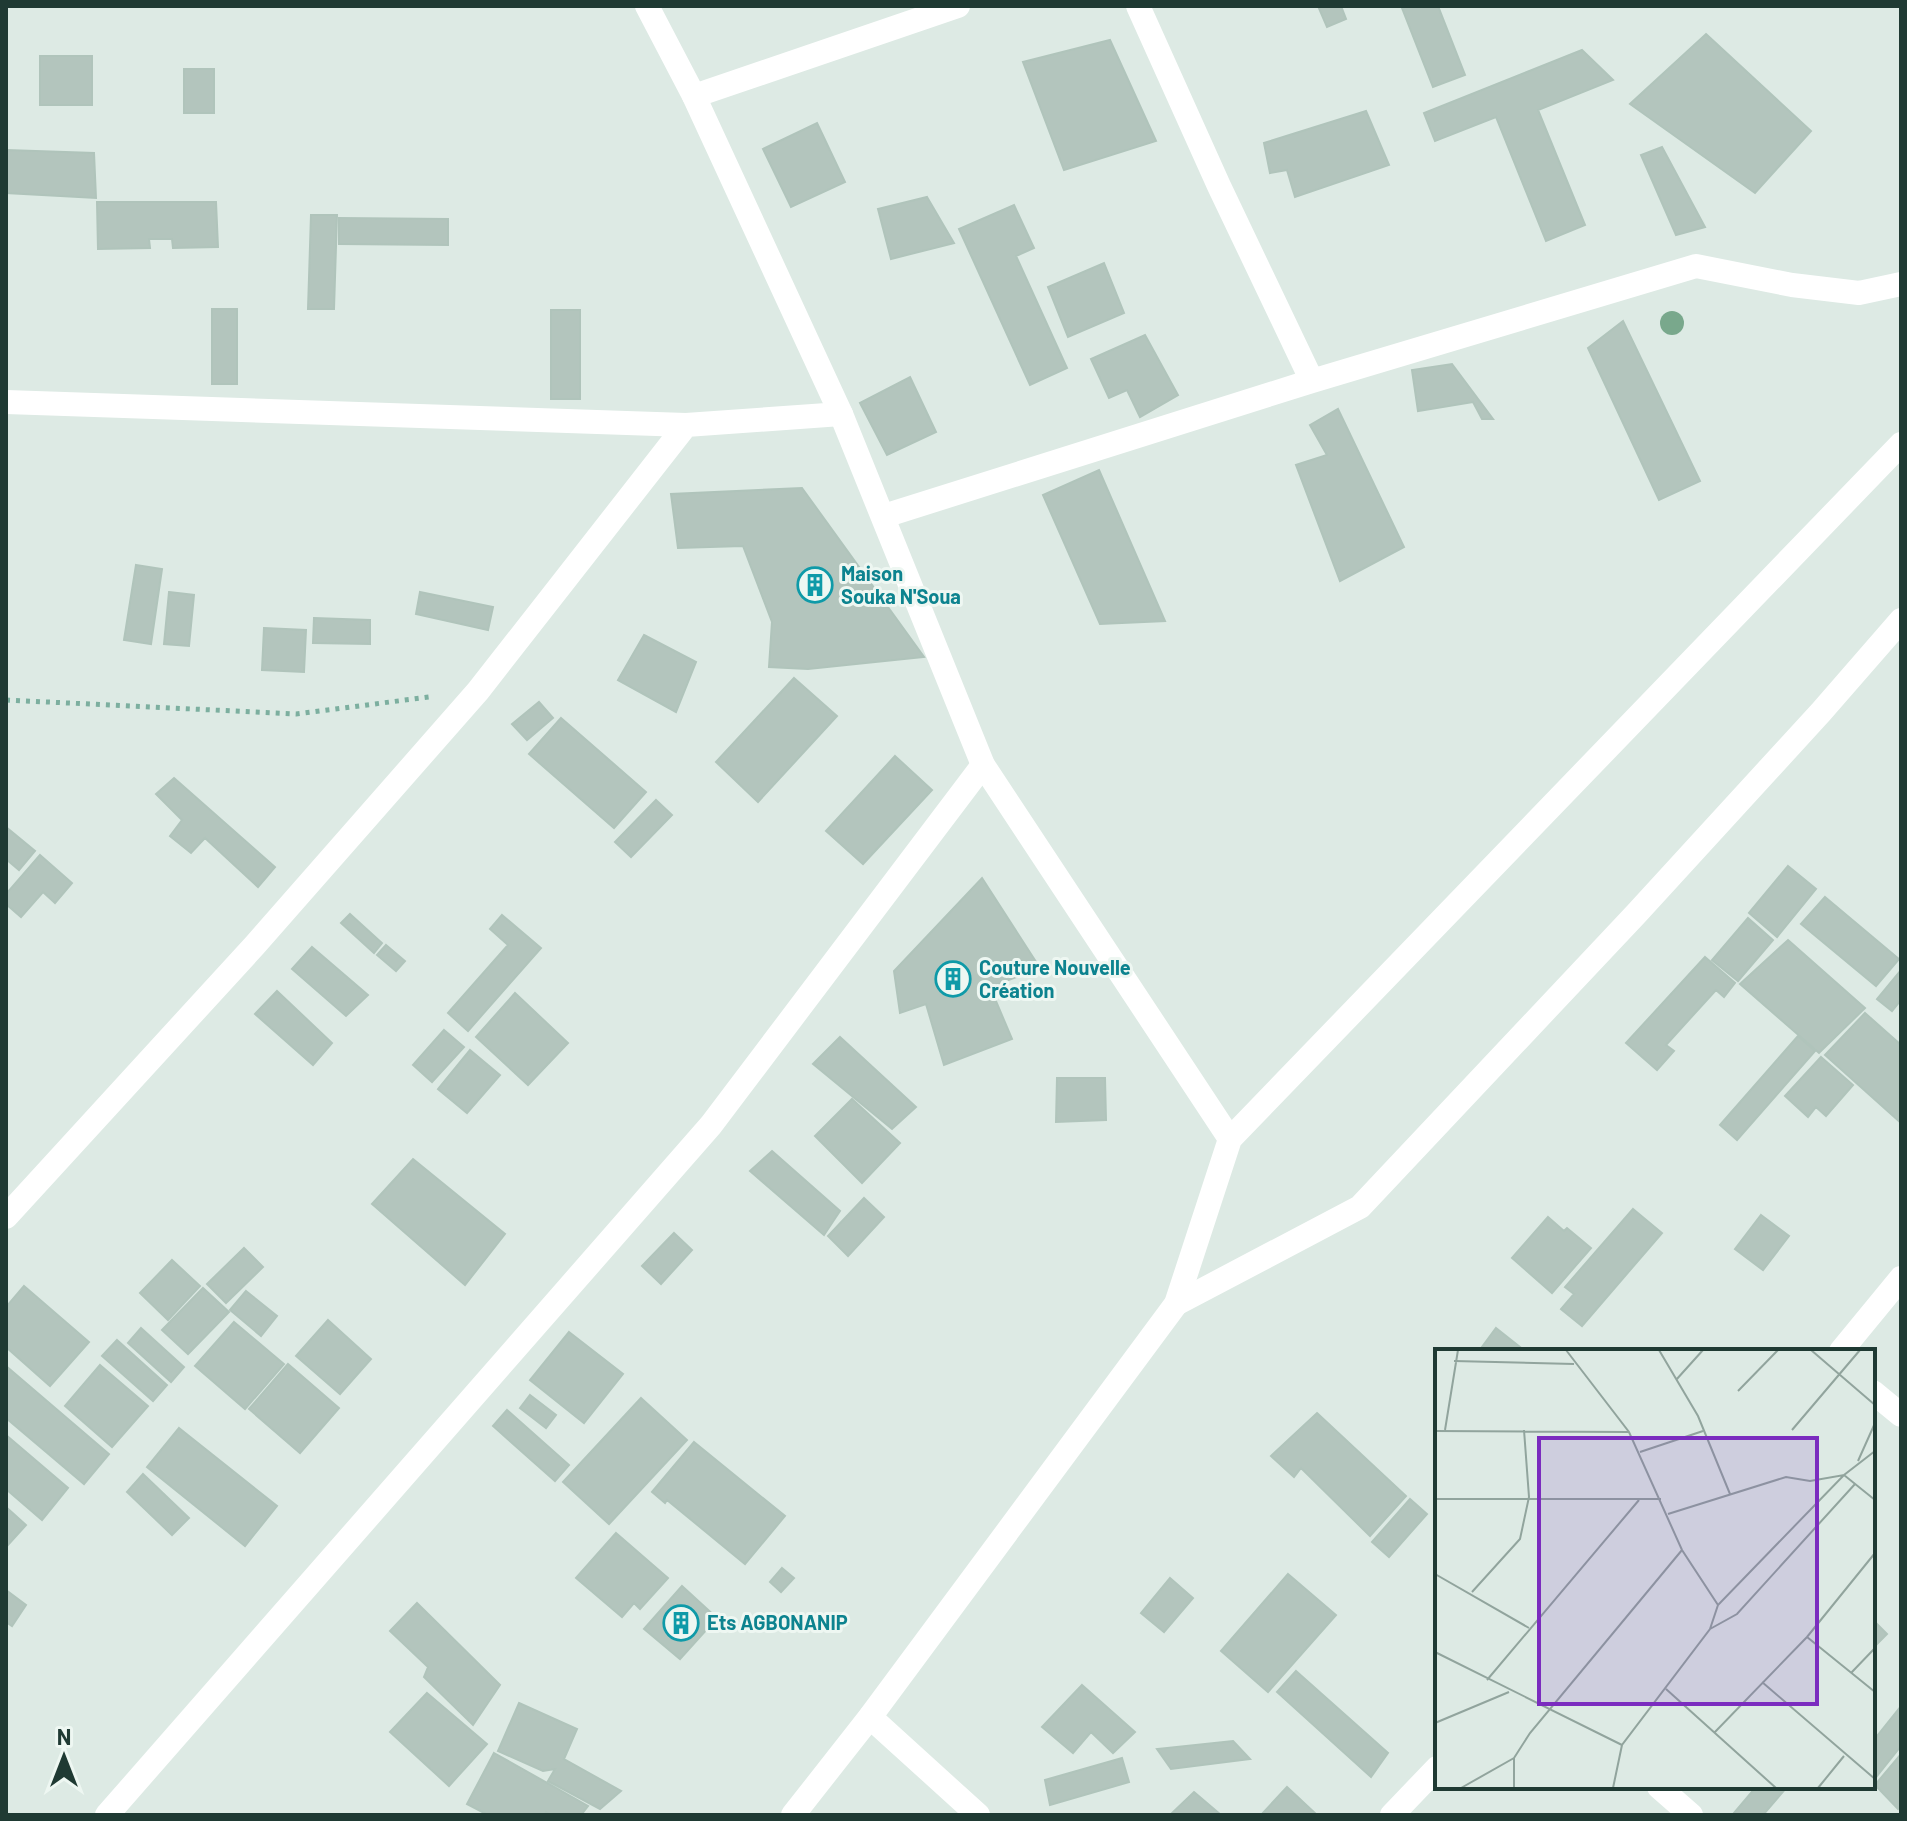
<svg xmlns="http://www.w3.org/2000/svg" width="1907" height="1821" viewBox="0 0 1907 1821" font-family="Barlow,sans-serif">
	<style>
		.building { fill: #b3c5bd; stroke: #b0c4bb; stroke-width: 2 }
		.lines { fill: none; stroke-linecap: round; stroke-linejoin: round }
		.path { stroke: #7caf9f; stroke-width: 5; stroke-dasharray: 4 6; stroke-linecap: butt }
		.minor { stroke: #fff; stroke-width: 24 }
		.tertiary { stroke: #fff; stroke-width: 24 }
		.tree { fill: #79a88c }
		.labels { text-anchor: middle; stroke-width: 6; stroke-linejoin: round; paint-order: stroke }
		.culture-label { font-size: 20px; font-weight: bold; fill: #0d838f; stroke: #eef7f2; text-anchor: start }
		.inset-road { fill: none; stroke: #91a49d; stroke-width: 2 }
		.view { fill: #7b2cbf; fill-opacity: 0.15; stroke: #7b2cbf; stroke-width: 4 }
		.inset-edge { fill: none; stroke: #1f3a33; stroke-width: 4 }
	</style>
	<rect width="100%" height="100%" fill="#ddeae4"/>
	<path class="building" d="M1318,6h23l5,13 -19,8z
		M1406,6h32l27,69 -32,12 -31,-79z
		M1706,34l105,97 -56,62 -125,-89z
		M1110,40l46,101 -92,29 -41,-108z
		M1582,50l31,30 -75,30 47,115 -39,16 -50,-124 -61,24 -11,-28z
		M40,56h52v49h-52z
		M184,69h30v44h-30z
		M1366,111l23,54 -94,32 -8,-27 -17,3 -6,-30z
		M817,123l28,59 -54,25 -28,-58z
		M1662,147l43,80 -29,8 -35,-80z
		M6,150l88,3 2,45 -90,-5z
		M927,197l27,46 -63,16 -13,-50z
		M97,202h119l2,45 -45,1 -1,-9h-23l1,9 -52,1z
		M1014,205l20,43 -18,8 51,112 -37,17 -71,-156z
		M311,215h26l-3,94h-26z
		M339,218l109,1v26l-109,-1z
		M1104,263l20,50 -56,24 -20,-50z
		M212,309h25v75h-25z
		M551,310h29v89h-29z
		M1623,321l77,160 -41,19 -71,-152z
		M1145,335l33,60 -38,22 -13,-27 -18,8 -18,-39z
		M1452,364l41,55h-11l-9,-17 -55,9 -6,-41z
		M910,377l26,55 -49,23 -27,-52z
		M1338,409l66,138 -64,34 -44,-116 31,-10 -17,-30z
		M1099,470l66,151 -65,3 -57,-129z
		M802,488l122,169 -116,12 -39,-2 3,-45 -29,-76 -65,2 -7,-54z
		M136,565l26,4 -11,75 -27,-4z
		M169,592l25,3 -5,51 -25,-2z
		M420,592l73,15 -5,23 -72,-16z
		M314,618l56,2v24l-57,-1z
		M264,628l42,2 -2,42 -42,-2z
		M644,635l52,27 -20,50 -58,-32z
		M794,678l43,38 -79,86 -42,-40z
		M539,702l14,16 -26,22 -15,-16z
		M561,718l85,74 -32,36 -85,-74z
		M895,756l37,34 -69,74 -37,-33z
		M174,778l101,89 -17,20 -53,-49 -14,15 -21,-17 12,-16 -26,-26z
		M656,800l16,15 -41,42 -16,-15z
		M6,827l29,24 -16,19 -13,-11z
		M40,855l32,28 -17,20 -12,-11 -22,25 -15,-13v-10z
		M1788,866l28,23 -39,48 -28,-24z
		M982,878l58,90 -50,19 22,52 -68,26 -18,-61 -26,9 -6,-42z
		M1825,897l74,62 -23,27 -75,-62z
		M350,914l32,29 -8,10 -33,-30z
		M502,915l39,33 -73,83 -20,-18 60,-68 -18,-16z
		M1748,918l25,22 -35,41 -26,-21z
		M1788,940l77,68 -46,45 -79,-69z
		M386,945l19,16 -9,10 -19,-16z
		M312,947l56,48 -22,21 -54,-47z
		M1705,957l30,26 -11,14 -8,-7 -50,55 8,6 -17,19 -31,-27z
		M1901,970v30l-9,11 -15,-12z
		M277,991l55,52 -19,22 -58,-51z
		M515,993l53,50 -40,42 -52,-48z
		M1865,1013l36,32v78l-76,-68z
		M444,1030l20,17 -32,35 -19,-17z
		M1798,1036l17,15 -78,89 -17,-15z
		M840,1037l76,70 -24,22 -79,-65z
		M470,1050l30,25 -33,38 -29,-24z
		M1821,1057l32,28 -27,31 -10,-9 -8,10 -23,-21z
		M1057,1078h48l1,42 -50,2z
		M852,1099l48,44 -38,40 -47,-47z
		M772,1151l68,60 -16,24 -74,-64z
		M413,1159l92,75 -40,51 -93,-81z
		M864,1198l20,19 -36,39 -20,-20z
		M1633,1209l29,24 -80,93 -21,-17 13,-15 -9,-7z
		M1761,1215l28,21 -26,34 -28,-21z
		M1548,1217l16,14 3,-3 24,20 -39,45 -40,-35z
		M674,1233l18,17 -31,34 -19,-18z
		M244,1248l19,19 -37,36 -19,-19z
		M172,1260l28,26 -32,34 -28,-27z
		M24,1286l65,56 -39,44 -44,-39v-40z
		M203,1288l26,24 -41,42 -26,-24z
		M246,1291l31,25 -16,20 -31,-26z
		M328,1320l43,39 -31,35 -44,-38z
		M234,1322l50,42 -39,45 -50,-43z
		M141,1328l43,39 -13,15 -43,-39z
		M1496,1328l29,23h-46z
		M569,1332l54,42 -39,49 -54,-43z
		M117,1340l50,45 -14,16 -51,-45z
		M288,1364l51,44 -39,45 -51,-44z
		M100,1365l48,41 -36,41 -47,-41z
		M6,1366l103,88 -25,30 -78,-66z
		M530,1395l26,20 -10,13 -26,-20z
		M641,1398l46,42 -78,84 -46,-42z
		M507,1410l62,55 -14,16 -62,-55z
		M1317,1413l89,83 -36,40 -69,-68 -7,9 -23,-21z
		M179,1428l98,78 -32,40 -98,-79z
		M6,1435l62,53 -26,32 -36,-31z
		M694,1442l91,74 -40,48 -78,-64 -2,3 -13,-11z
		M143,1474l46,44 -17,17 -45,-43z
		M1410,1499l17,15 -38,43 -17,-15z
		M6,1507l20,18 -19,21 -1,-1z
		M616,1533l52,45 -28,31 -6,-6 -12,14 -46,-39z
		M782,1568l12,10 -13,14 -11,-10z
		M1288,1574l48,41 -68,77 -47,-41z
		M1170,1578l23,20 -29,34 -23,-19z
		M682,1586l35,32 -37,41 -36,-30z
		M6,1590l20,15 -14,21 -6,-4z
		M417,1603l83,82 -27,40 -49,-48 4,-10 -38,-36z
		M1873,1620l14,14 -14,14z
		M1296,1671l92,82 -17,24 -94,-85z
		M1082,1685l53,47 -22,21 -22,-21 -18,21 -31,-26z
		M427,1693l60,51 -38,42 -59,-54z
		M519,1703l58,26 -13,30 57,32 -21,18 -52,-28 7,-12 -12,2 -45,-20z
		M1901,1706v40l-28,35v-40z
		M1233,1741l17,18 -79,10 -14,-20z
		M494,1753l94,53 -7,9h-30l-5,-3 -1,3h-57l-21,-11z
		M1901,1754v51l-3,4 -23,-24z
		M1122,1758l7,24 -79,23 -5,-25z
		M1287,1787l30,28h-56z
		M1756,1787h31l-24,28h-27l-2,-2z
		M1194,1792l27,23h-51z"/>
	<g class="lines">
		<path class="path" d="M6,700l290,14 133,-17"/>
		<path class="minor" d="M1138,6l81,180 93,195
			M694,96l264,-90
			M6,402l680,23 155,-11
			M884,516l428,-135 384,-115 96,19 67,8 42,-9
			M6,1217l249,-272 223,-254 208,-266
			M1176,1304l184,-97 276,-293 185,-202 80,-92
			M1841,1351l60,-73
			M1873,1392l28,23
			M870,1717l108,98
			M1659,1787l32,28
			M107,1815l604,-690 272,-360
			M1392,1815l45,-47"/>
		<path class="tertiary" d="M647,6l47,90 147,318 142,351 247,374
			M793,1815l77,-98 306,-413 54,-165 671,-695"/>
	</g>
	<circle class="tree" cx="1672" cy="323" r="12"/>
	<defs>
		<symbol id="building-ring" viewBox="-11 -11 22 22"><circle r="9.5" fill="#eef7f2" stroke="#0f9aa8" stroke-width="1.5"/><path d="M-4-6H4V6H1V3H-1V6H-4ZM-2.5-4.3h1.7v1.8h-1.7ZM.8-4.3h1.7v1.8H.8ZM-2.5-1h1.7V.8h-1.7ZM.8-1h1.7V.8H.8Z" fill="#0f9aa8"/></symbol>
	</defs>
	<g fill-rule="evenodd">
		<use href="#building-ring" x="795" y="565" width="40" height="40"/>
		<use href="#building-ring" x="933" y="959" width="40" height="40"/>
		<use href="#building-ring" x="661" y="1603" width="40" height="40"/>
	</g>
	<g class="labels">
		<g class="culture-label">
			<text x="841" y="581">Maison<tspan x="841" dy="23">Souka N'Soua</tspan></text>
			<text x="979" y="975">Couture Nouvelle<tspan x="979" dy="23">Création</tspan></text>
			<text x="707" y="1630">Ets AGBONANIP</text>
		</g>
	</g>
	<g transform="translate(1435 1349)">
		<rect width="440" height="440" fill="#ddeae4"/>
		<path class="inset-road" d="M131,1l63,82 53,118 36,55M224,1l39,66 32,78M376,1l64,55M19,12l120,3M241,31l27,-30M303,42l40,-41M10,81l13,-80M357,81l68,-80M0,82l194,1M205,103l63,-21M423,112l17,-38M0,150h226M233,165l118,-37 24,4 34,-6 31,25M0,225l94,54M37,243l48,-53 9,-42 -5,-67M275,280l27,-15 118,-130M372,288l68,55M0,303l187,93M416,324l24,-25M52,331l152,-180M327,333l113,97M231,340l110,99M0,374l74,-31M279,384l93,-96 68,-84M26,439l53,-30M79,439v-30l16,-25 152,-183M178,439l9,-43 88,-116 8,-24 126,-130 31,-24M383,439l26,-32"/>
		<path class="view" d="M104,89h278v266h-278z"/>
		<rect width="440" height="440" class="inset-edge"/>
	</g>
	<rect width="1907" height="1821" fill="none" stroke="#1f3a33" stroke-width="16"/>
	<g transform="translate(64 1757)" stroke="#eef7f2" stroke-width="6" paint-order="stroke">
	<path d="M0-6L14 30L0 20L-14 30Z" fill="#1f3a33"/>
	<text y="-12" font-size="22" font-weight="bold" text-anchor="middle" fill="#1f3a33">N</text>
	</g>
</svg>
